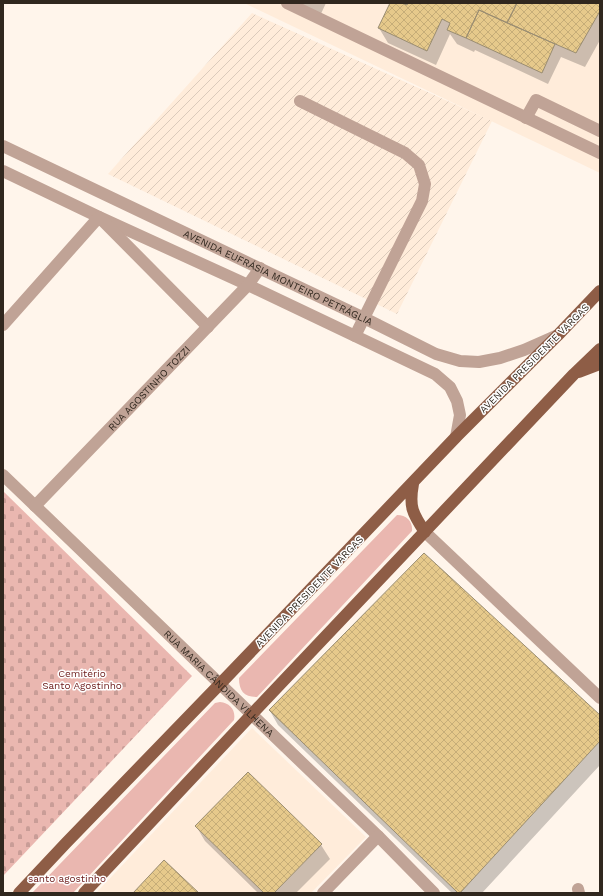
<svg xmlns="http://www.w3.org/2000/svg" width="603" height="896" viewBox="0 0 603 896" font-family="'Work Sans',sans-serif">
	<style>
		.built { fill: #ffecda }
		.industrial { fill: url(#industrial-furrows) }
		.green { fill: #eab7b0 }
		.cemetery { fill: url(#cemetery-stones) }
		.shadow { fill: #0003 }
		.building { fill: url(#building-cross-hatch); stroke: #9a8d72 }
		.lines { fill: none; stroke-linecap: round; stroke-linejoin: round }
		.minor { stroke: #c0a396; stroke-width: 12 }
		.major { stroke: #8e5d46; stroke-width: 12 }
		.labels { text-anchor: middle; stroke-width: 3; stroke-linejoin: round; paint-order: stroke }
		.street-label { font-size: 10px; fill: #30271e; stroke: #fff }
		.park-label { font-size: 10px; fill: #6a1817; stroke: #fff }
	</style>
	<defs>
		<pattern id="industrial-furrows" width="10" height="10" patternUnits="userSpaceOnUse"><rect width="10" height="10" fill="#ffecda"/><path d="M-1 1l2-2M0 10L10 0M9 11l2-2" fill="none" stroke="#dbcabb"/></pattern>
		<pattern id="cemetery-stones" width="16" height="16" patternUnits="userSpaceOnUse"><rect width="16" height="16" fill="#eab7b0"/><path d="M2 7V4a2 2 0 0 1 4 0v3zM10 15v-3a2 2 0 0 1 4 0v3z" fill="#c99d97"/></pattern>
		<pattern id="building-cross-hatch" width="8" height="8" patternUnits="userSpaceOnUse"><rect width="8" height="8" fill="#e6c98b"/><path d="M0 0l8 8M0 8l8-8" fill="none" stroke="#c6ad78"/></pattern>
	</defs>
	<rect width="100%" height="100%" fill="#fff5eb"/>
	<path class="built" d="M244,3h356v170z
		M252,728l114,109 -55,56h-215z"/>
	<path class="industrial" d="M252,13l240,108 -95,193 -289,-140z"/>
	<path class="green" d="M397,515c10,0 16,7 15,16l-155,166c-13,0 -18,-6 -18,-19z
		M220,702c10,1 16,8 14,18l-161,173h-41l183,-190z"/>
	<path class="cemetery" d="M3,491l189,185 -189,200z"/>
	<path class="shadow" d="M289,3h37l-7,15z
		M391,3h209v37l-15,27 -24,-10 -13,27 -73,-34 -1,2 -17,-8 -7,-10 -14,31 -48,-22 -9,-15z
		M270,711l330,5v49l-118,128h-30l-174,-168z
		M196,826l125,19 9,14 -34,34h-38l-53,-52z"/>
	<path class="building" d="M390,3h12l5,2 1,-2h109l-10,20 -28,-13 -13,28 -19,-8 3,-7 -8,-4 -15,32 -49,-23z
		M517,3h83v8l-24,42 -69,-30z
		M479,10l76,34 -13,29 -76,-35z
		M424,553l176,162v26l-140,152h-2l-189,-183z
		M248,772l74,72 -48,49h-10l-69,-67z
		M164,860l35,33h-66z"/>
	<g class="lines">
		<g class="minor">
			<path d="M287,3l313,150"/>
			<path d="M300,101l105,52 14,12 6,19 -3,17 -67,135"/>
			<path d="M526,118l10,-18 64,31"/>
			<path id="s1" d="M3,146l361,172 72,36 24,7 19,1 21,-4 24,-8 34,-15"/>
			<path d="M3,171l96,46 149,68 187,89 15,13 7,14 3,14 -4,22"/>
			<path d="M3,325l96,-108 109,110"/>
			<path id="s2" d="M3,475l375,361 56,57"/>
			<path id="s3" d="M35,506l213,-221 12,-17"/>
			<path d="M425,532l175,166"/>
			<path d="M578,889l1,4"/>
			<path d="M323,893l55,-57"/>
		</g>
		<path class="major" d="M579,372l21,-8
			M413,484c-4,22 -1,29 12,48
			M19,893l47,-50 154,-159 236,-247 103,-103 41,-43
			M84,893l168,-179 322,-340 26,-25"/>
	</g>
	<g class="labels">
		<g class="street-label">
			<text dy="4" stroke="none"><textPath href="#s1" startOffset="305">AVENIDA EUFRÁSIA MONTEIRO PETRÁGLIA</textPath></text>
			<text transform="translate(534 358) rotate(-45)" y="4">AVENIDA PRESIDENTE VARGAS</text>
			<text dy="4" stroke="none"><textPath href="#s3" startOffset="164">RUA AGOSTINHO TOZZI</textPath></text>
			<text transform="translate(309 591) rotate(-46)" y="4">AVENIDA PRESIDENTE VARGAS</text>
			<text dy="4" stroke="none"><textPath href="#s2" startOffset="300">RUA MARIA CÂNDIDA VILHENA</textPath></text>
		</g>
		<g class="park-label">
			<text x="82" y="677">Cemitério<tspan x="82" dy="12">Santo Agostinho</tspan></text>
			<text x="67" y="882">santo agostinho</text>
		</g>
	</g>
	<rect width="603" height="896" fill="none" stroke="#30271e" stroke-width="8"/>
</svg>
